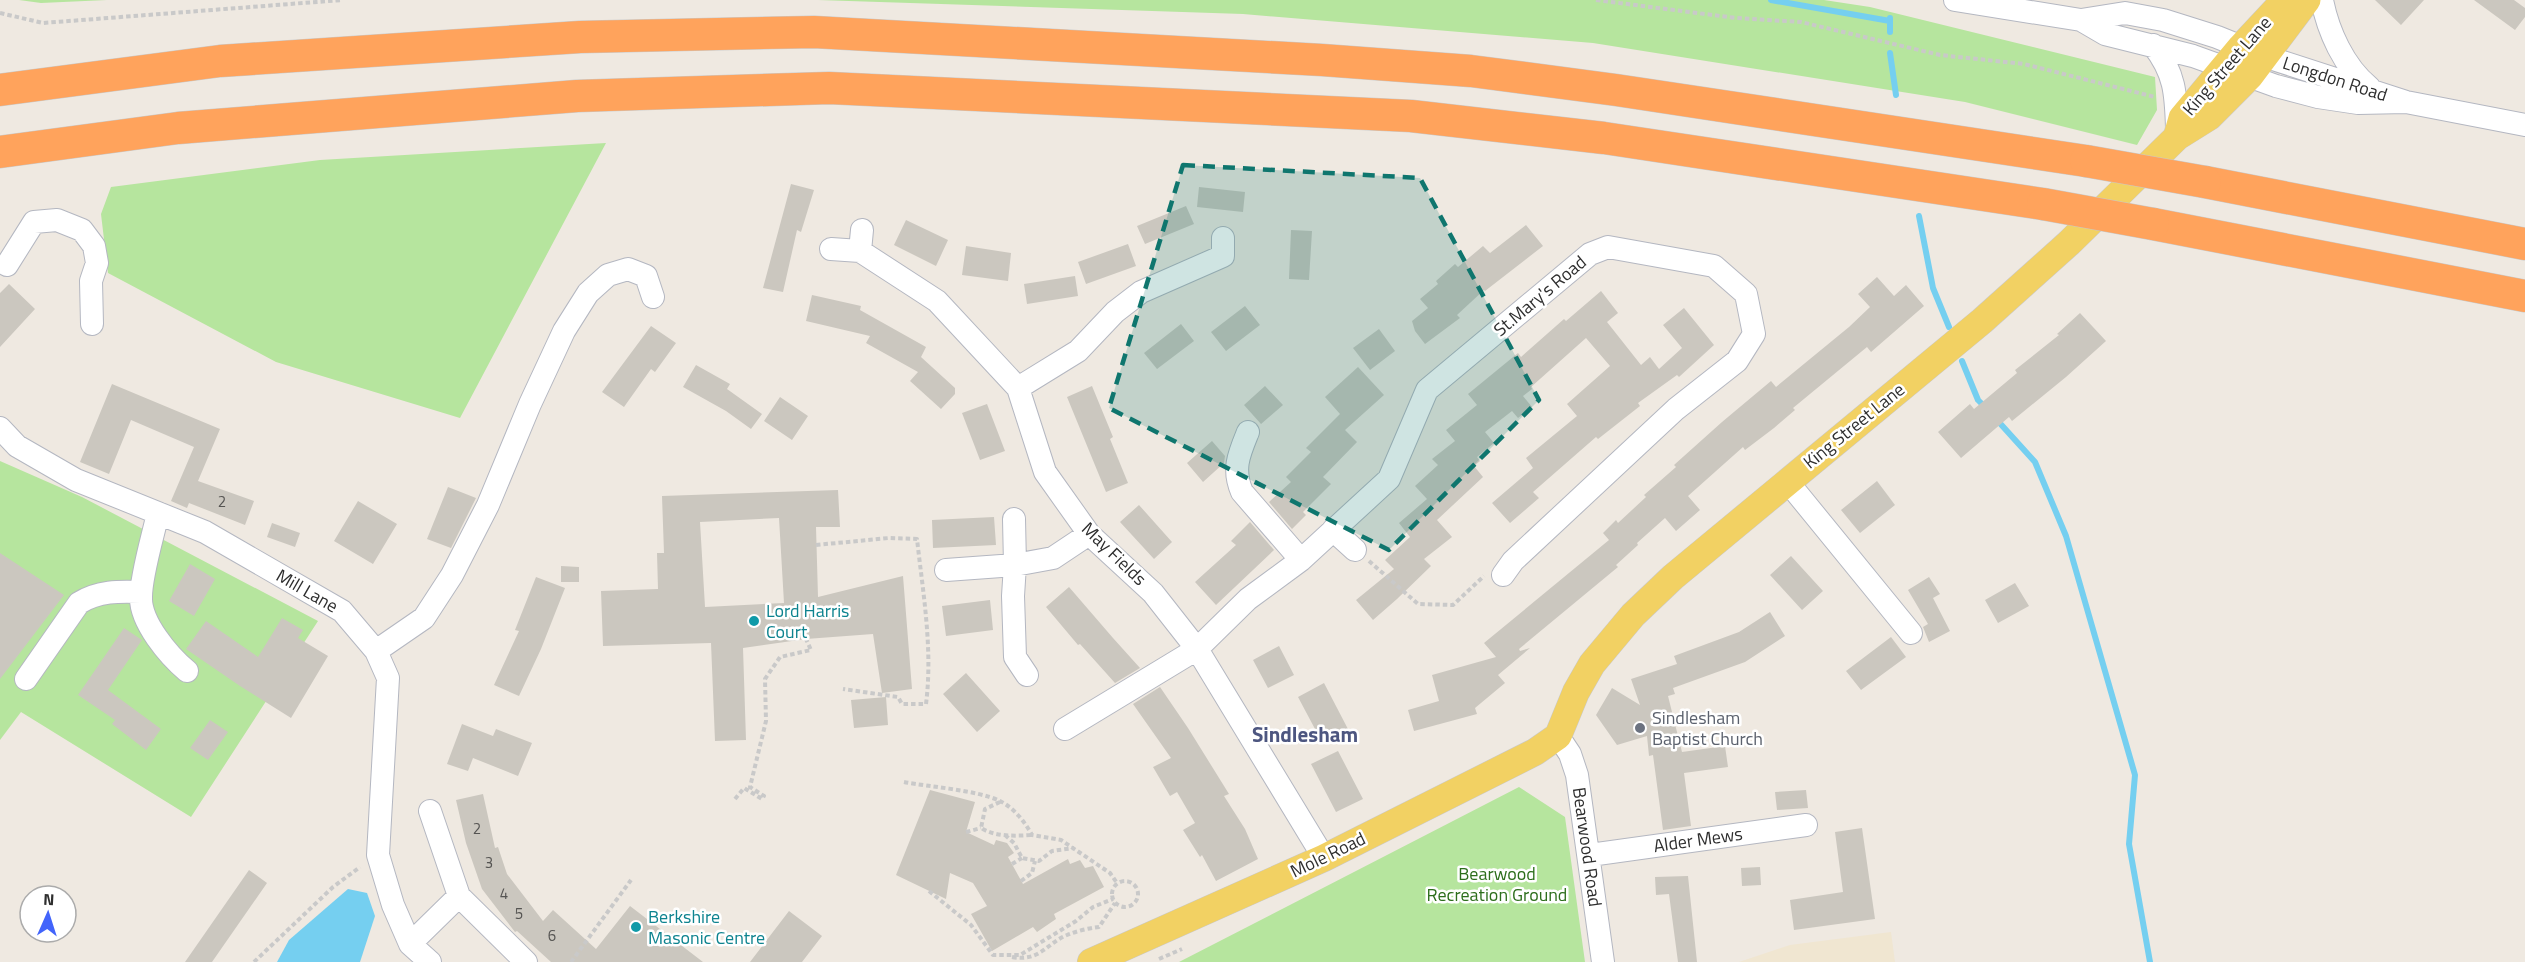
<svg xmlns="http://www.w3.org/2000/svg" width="2525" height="962" viewBox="0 0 2525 962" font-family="'Titillium Web',sans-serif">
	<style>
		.education { fill: #f0e6d1 }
		.green { fill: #b6e59e }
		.water { fill: #75cff0 }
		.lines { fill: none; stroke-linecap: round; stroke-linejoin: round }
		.stream { stroke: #75cff0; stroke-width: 6 }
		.building { fill: #cbc7bf; fill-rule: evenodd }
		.minor-casing { stroke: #b4b7c1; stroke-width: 24 }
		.major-casing { stroke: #c9c9c9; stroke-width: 28 }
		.highway-casing { stroke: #c9c9c9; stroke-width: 33 }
		.path { stroke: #c9c9c9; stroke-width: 4; stroke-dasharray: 4.5 3; stroke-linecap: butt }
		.minor { stroke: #fff; stroke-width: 22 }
		.major { stroke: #f2d163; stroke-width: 27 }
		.highway { stroke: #ffa35c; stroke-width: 32 }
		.highway-bridge-casing { stroke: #c9c9c9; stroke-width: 33; stroke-linecap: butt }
		.highway-bridge { stroke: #ffa35c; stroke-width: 32 }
		.marked { fill: #0f766e; fill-opacity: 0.2; stroke: #0f766e; stroke-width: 4.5; stroke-dasharray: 12 8; stroke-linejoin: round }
		.culture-dot { fill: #0f9aa8; stroke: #fff; stroke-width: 2 }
		.worship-dot { fill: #6b7280; stroke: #fff; stroke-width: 2 }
		.labels { text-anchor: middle; stroke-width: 5; stroke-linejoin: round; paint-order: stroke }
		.number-label { font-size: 15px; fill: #555452 }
		.street-label { font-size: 18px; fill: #2e2e2e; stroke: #fff }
		.culture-label { font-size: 18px; fill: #0d838f; stroke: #fff; text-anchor: start }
		.worship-label { font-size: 18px; fill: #5b616d; stroke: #fff; text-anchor: start }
		.park-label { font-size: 18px; fill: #2c6e1b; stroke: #fff }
		.quarter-label { font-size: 21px; font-weight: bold; fill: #4d5680; stroke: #fff }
	</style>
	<rect width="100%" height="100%" fill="#efe9e1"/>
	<path class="education" d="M1891,932l4,30h-156l51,-17z"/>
	<path class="green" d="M19,0h88l-66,3z
		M818,0h1006l46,7 285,70 2,33 -20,35 -172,-43 -372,-59 -350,-29z
		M606,143l-146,275 -184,-56 -168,-89 -7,-59 10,-27 209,-27z
		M0,461l82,36 236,124 -127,196 -170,-105 -21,28z
		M1519,787l46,30 20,145h-406z"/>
	<path class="water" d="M348,889l19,4 8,23 -15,46h-83l12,-22z"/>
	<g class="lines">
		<path class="stream" d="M1771,0l119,21
			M1890,32v-14
			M1890,53l6,42
			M1919,216l14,72 16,39
			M1962,361l16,39 8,8
			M1997,420l38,42 31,74 69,239 -6,69 21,118"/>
	</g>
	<path class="building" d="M2375,0h49l-23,25z
		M2474,0h40l11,8v9l-10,13z
		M791,184l23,6 -13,42 -4,-2 -14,62 -20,-4z
		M1199,187l46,5 -2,20 -46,-5z
		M1186,206l8,18 -49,20 -8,-18z
		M906,220l42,20 -12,26 -42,-21z
		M1526,225l17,21 -58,45 -1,-1 -27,25 3,3 -35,26 -10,-13 -3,-10 16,-13 -8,-9 18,-15 -2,-3 19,-17 3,3 25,-21 7,7z
		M1291,230l21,1 -3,49 -20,-1z
		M1128,244l8,22 -50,18 -8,-22z
		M966,246l45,7 -3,28 -46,-6z
		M1075,276l3,20 -51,8 -3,-20z
		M1877,277l17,19 12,-11 18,21 -53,46 -4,-5 -74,61 2,2 -21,18 -29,22 -2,-3 -55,49 12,14 -24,21 -11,-13 -28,25 1,2 -22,20 2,2 -99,82 1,2 10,-3 -32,27 7,8 -30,25 2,6 -63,17 -6,-21 31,-9 -7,-26 64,-18 -12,-14 125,-103 -6,-7 13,-13 2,3 28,-26 -2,-2 32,-28 -2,-2 48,-43 49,-41 5,6 73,-60 21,-20 -12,-13z
		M9,284l26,25 -35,38v-54z
		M1601,291l17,22 -11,9 34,43 9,-8 9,12 23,-21 -19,-23 21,-17 30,37 -35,32 -2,-2 -39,28 2,3 -42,33 -2,-2 -63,55 6,6 -29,25 -18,-20 41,-35 -7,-10 51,-42 -10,-12 43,-38 -24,-28 -55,49 1,2 -9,7 9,11 -14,11 -6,-7 -27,21 9,11 -17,14 3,4 -6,5 9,11 -46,43 15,17 -28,22 7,7 -34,33 -24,21 -17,-20 38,-31 -9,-9 25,-23 -11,-14 28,-24 -12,-13 23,-21 -6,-6 23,-18 -9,-11 31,-25 -9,-11 50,-41 3,4 43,-38 2,2z
		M812,295l49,11 -1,4 66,37 -5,10 34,31v6l-14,15 -31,-28 8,-9 -52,-29 4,-7 -64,-15z
		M1245,306l15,19 -34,26 -15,-19z
		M2080,313l26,28 -40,36 -54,44 -3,-4 -48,41 -23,-26 32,-28 4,5 43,-36 -2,-3 44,-35 -2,-1z
		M1181,324l13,17 -37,28 -13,-16z
		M651,326l25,17 -21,29 -4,-3 -27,38 -22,-15z
		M1379,329l16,22 -25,19 -17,-22z
		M696,365l34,19 -3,5 35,25 -11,15 -25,-18 -43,-24z
		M1358,367l26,28 -39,35 12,12 -34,35 8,7 -28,28 3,3 -14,14 -23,-27 22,-20 -5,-5 25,-25 -5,-4 34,-34 -15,-17z
		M112,384l108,45 -22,52 56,20 -9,24 -56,-22 -2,5 -16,-7 23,-54 -63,-27 -22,54 -29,-12z
		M1092,386l21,51 -3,2 18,44 -22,9 -39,-95z
		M1265,386l18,19 -22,19 -17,-19z
		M780,397l28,19 -16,24 -28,-19z
		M987,404l18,47 -25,9 -18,-47z
		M1212,441l13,15 -1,7 -21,19 -16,-19z
		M1877,481l18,24 -35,28 -19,-23z
		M448,487l28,11 -25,50 -24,-9z
		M838,490l2,37h-24l2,70 85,-21 9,113 -30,4 -9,-59 -67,5 -63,9 3,92 -31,1 -4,-98 -108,3 -2,-55 57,-2 -1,-36h7l-2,-57zM779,518l5,85 -79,4 -5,-85z
		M358,501l39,23 -24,40 -39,-23z
		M1139,505l33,37 -18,17 -34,-37z
		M994,517l2,28 -63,3 -1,-28z
		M1250,522l24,28 -58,55 -21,-23 41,-37 -5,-4z
		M272,523l28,10 -5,14 -28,-10z
		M0,553l64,42 -64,84z
		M1791,556l32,35 -21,19 -32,-35z
		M190,564l25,15 -21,37 -25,-15z
		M561,566l18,1v15h-18z
		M536,577l29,11 -24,61 -22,47 -25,-11 25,-54 -4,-1z
		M1929,577l11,17 -7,4 17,33 -21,11 -6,-15 5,-3 -20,-34z
		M2015,583l14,23 -31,17 -13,-23z
		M1069,587l44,51 27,30 -25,15 -35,-39 -2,1 -32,-38z
		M990,600l3,30 -47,6 -4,-30z
		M1770,612l15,24 -40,26 -72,26 2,6 -7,2 14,56 43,-6 3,21 -44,6 7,53 -28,4 -10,-75 -4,1 -2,-20 -30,9 -21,-30 16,-27 28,17 -9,-26 46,-15 -3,-8 65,-24z
		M282,618l21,12 -5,8 30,18 -37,62 -51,-32 -54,-37 20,-28 52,36z
		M124,628l18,12 -34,50 53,39 -15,21 -34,-26 3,-4 -37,-25z
		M1891,637l15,20 -45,33 -15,-19z
		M1279,646l15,29 -26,13 -15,-28z
		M966,673l34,38 -23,21 -34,-38z
		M1324,683l25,48 -26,13 -25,-47z
		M1160,687l28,41 41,66 -5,2 21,33 13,30 -42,22 -14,-26 -2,2 -17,-27 12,-7 -18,-31 -7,4 -17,-29 18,-9 -38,-54z
		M886,697l2,28 -34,3 -3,-28z
		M210,720l18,12 -20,28 -18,-12z
		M462,724l31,12 3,-7 36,14 -14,33 -45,-18 -5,13 -21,-7z
		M1338,751l25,48 -27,13 -25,-48z
		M930,790l45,12 -9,30 28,13 2,-5 11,3 7,10 -6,4 15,27 45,-25 2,5 10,-4 5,8 8,-2 11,21 -50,27 2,5 -19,13 -4,-5 -41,24 -21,-37 16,-8 -14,-23 -23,-10 -4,26 -50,-24z
		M1806,790l2,18 -31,2 -2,-18z
		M483,794l12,54 3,-1 9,27 36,47 10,-11 43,39 34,-43 73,56h-152l-34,-31 -2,1 -33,-43 -16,-46 -10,-43z
		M1862,828l13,91 -81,11 -4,-30 53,-8 -8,-60z
		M1760,867l1,18 -19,1 -1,-18z
		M249,870l18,13 -55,79h-27z
		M1688,876l9,86h-19l-9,-68 -13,1 -1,-18z
		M789,911l33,25 -20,26h-52z"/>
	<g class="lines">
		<defs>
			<path id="minor" d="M1955,0l126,20 24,14 88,22 83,30 42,11 40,6 48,-1
				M2322,0c6,31 22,67 47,87
				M2081,20l44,-7 38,7 54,17 47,19 142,46 119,23
				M2153,45c22,28 23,49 24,83
				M862,230l-2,21 77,50 81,87 27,84 44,62 64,59 44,56 127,209
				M831,249l29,2
				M7,265l27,-43 23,-2 25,10 12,16 3,17 -6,18 1,43
				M1018,388l60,-37 37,-39 26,-20 82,-36v-18
				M0,428l17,18 59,34 129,52 137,79 34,40 12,27 -10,177 15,50 17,39 20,18
				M1248,432c-9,22 -16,37 -6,60l59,68
				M1787,481l124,152
				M158,513c-5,23 -17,62 -17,84 -1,25 28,59 46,74
				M1014,519l1,46 38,-7 36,-24
				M1333,530l22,20
				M946,570l69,-5 -2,31 2,61 12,18
				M376,651l48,-33 28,-43 36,-70 42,-101 34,-73 24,-38 20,-18 20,-6 18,7 7,21
				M26,679l53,-76c19,-12 40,-12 62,-11
				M1065,729l132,-80 51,-50 53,-39 88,-81 38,-89 163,-136 18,-7 106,19 32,28 8,40 -17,27 -61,48 -163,152 -10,14
				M1558,736l12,18 7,21 26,187
				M430,811l29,85
				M1590,855l216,-30
				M410,944l49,-48 67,66"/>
			<path id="major" d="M2177,136l5,-18 59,-71 44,-47
				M1091,962l233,-104 211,-106 23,-16 18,-44 16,-28 41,-49 40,-38 309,-256 87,-78 108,-106 32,-20 41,-41 57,-76"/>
			<path id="highway" d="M0,90l220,-29 360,-24 234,-5 508,28 149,11 145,19 470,71
				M0,152l178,-24 399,-32 252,-8 582,28 193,22 439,66
				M2205,182l320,62
				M2153,224l372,72"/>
		</defs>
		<use href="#minor" class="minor-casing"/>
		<use href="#major" class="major-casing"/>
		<use href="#highway" class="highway-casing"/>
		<path class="path" d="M1596,0l140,18 65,4 139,33 84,9 131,33
			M0,13l43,10 299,-23
			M816,545l73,-7 28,1c6,54 16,110 9,165h-24l-4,-7 -55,-8
			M1369,561l49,43 35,1 31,-29
			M904,782c26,5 73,8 96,19 14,7 25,21 32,34l29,5 49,33 7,10
			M735,799l9,-11 18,11 2,-3 -14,-9 16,-66 -1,-42 15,-22 31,-7 -5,-11
			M1000,802l-15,7 -4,19c14,9 34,8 51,7
			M966,832l15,-4
			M1005,835l9,8 8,15 17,3 13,-10 22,-3
			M1012,864l10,-6
			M1112 894a13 13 0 1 1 26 0a13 13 0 1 1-26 0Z
			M1021,881l11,-8 3,-12
			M929,891l42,34 22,30h27l56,-34 17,-14 20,-8
			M1012,957c28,5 35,-14 55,-22 10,-4 22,-7 32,-8l16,-24
			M1159,959l23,-10
			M254,962l79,-75 27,-20
			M571,962l60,-82"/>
		<use href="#minor" class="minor"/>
		<use href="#major" class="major"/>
		<use href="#highway" class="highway"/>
		<defs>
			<path id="highway-bridge" d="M2086,161l119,21
				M2043,204l110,20"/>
		</defs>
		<use href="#highway-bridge" class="highway-bridge-casing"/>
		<use href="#highway-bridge" class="highway-bridge"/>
	</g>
	<path class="marked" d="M1183,165l237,13 119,222 -150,150 -280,-142z"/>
	<g class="culture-dot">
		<circle cx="754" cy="621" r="6"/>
		<circle cx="636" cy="927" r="6"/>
	</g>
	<circle class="worship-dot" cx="1640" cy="728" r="6"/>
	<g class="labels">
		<g class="number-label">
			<text x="222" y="507">2</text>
			<text x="477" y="834">2</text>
			<text x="489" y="868">3</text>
			<text x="504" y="899">4</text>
			<text x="519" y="919">5</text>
			<text x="552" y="941">6</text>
		</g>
		<g class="street-label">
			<text transform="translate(2227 66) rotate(-49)" y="6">King Street Lane</text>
			<text transform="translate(2335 79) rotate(18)" y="6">Longdon Road</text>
			<text transform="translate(1540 296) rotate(-40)" y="6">St.Mary's Road</text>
			<text transform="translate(1854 426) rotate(-39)" y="6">King Street Lane</text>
			<text transform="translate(1114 554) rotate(44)" y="6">May Fields</text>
			<text transform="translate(307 591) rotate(30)" y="6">Mill Lane</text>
			<text transform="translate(1698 840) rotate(-8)" y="6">Alder Mews</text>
			<text transform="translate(1587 847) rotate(82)" y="6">Bearwood Road</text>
			<text transform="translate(1328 855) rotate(-26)" y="6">Mole Road</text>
		</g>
		<g class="culture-label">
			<text x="766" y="617">Lord Harris<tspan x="766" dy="21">Court</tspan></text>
			<text x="648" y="923">Berkshire<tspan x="648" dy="21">Masonic Centre</tspan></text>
		</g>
		<g class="worship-label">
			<text x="1652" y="724">Sindlesham<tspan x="1652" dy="21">Baptist Church</tspan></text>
		</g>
		<g class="park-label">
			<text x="1497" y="880">Bearwood<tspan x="1497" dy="21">Recreation Ground</tspan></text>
		</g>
		<g class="quarter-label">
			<text x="1305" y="742">Sindlesham</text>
		</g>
	</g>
	<g transform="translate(48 914) rotate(3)"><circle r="28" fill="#ffffff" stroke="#ababab" stroke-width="1.5"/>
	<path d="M0-4.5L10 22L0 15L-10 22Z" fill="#4264fb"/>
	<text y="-9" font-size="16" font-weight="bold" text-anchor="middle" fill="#2e2e2e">N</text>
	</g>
</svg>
